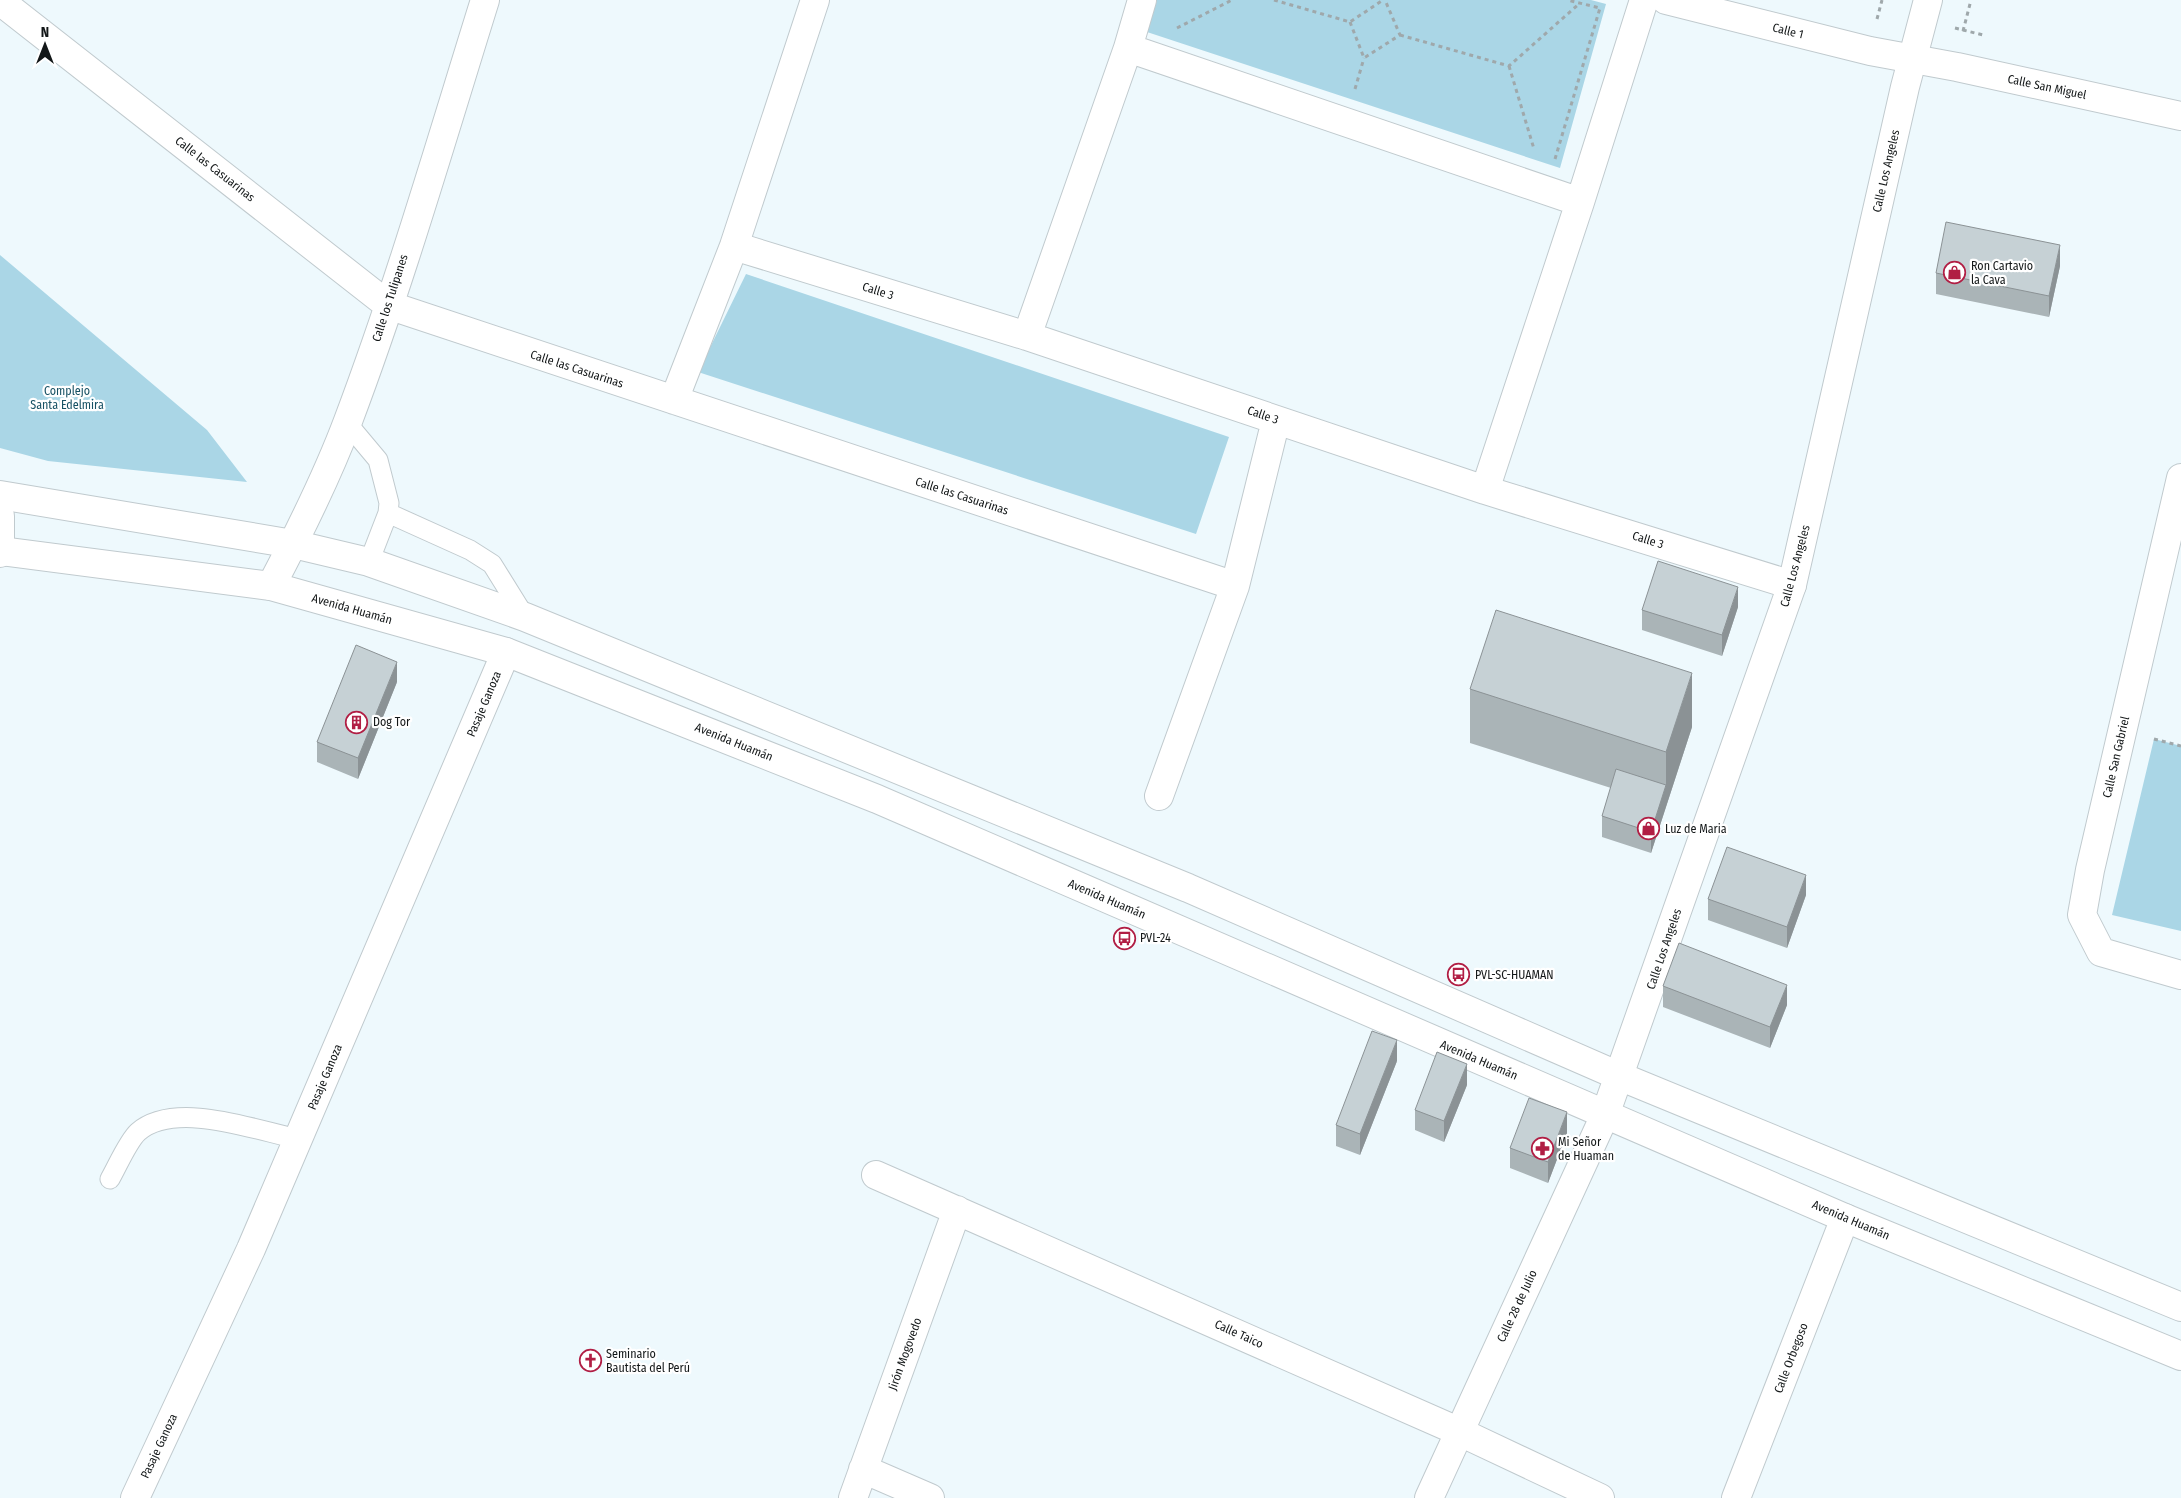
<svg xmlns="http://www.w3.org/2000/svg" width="2181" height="1498" viewBox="0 0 2181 1498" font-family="'Fira Sans Condensed',sans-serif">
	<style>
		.green { fill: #aad6e6 }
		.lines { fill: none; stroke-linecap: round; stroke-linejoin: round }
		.lane-casing { stroke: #c0cace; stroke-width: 21 }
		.street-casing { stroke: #c0cace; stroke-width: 30 }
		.secondary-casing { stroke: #c0cace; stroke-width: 30 }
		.primary-casing { stroke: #c0cace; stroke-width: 30 }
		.path { stroke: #9fa8ab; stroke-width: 3; stroke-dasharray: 4 4; stroke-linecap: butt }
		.lane { stroke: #fff; stroke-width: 19 }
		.street { stroke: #fff; stroke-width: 28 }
		.secondary { stroke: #fff; stroke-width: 28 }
		.primary { stroke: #fff; stroke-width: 28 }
		.wall { fill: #aab4b7 }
		.shaded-wall { fill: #8b9295 }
		.building { fill: #c6d1d5; stroke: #8b9295 }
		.labels { text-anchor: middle; stroke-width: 4.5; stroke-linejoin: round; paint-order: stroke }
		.street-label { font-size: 12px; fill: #131718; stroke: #fff }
		.poi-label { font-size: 12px; fill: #131718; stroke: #fff; text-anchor: start }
		.park-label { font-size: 12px; fill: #175164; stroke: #fff }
	</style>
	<rect width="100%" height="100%" fill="#eef9fd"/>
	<path class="green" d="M1157,0h434l15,4 -46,164 -413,-136z
		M0,255l207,175 40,52 -199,-21 -48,-13z
		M746,274l483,163 -33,97 -498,-162z
		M2154,739l27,7v185l-69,-16z"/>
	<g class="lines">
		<defs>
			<path id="lane" d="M347,423l31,37 11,43 -1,10 82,37 22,14 33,53
				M369,562l19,-49
				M110,1179c7,-12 18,-38 28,-47 37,-32 117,-2 160,7"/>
			<path id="street" d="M1666,0l204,51 87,16 224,49
				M0,1l388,304 847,281
				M1128,48l452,154
				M734,246l293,90 458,154 307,95
				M1027,336l101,-288 14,-48
				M674,400l60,-154 81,-246
				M2181,478l-91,392 -8,45 19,37 80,23
				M1485,490l95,-288 64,-202
				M0,516v37
				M271,586c28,-53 56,-109 77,-165 52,-138 93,-280 137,-421
				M1159,796l76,-210 41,-166
				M876,1175l584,257 140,66
				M863,1469l67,29
				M135,1498l116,-249 255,-597
				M853,1498l104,-288
				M1429,1498l176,-383
				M1736,1498l109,-280"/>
			<path id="secondary" d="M1605,1115l187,-530 113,-498 23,-87"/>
			<path id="primary" d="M0,495l293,49 76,18 156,55 663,271 431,188 562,231
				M0,551l271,35 235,66 371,147 968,419 336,138"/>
		</defs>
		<use href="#lane" class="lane-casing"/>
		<use href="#street" class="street-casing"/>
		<use href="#secondary" class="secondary-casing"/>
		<use href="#primary" class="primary-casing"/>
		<path class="path" d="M1274,0l76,22 33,-22
			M1877,19l5,-19
			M1350,22l14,36 36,-23 -15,-35
			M1177,28l55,-28
			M1955,28l28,7
			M1963,31l8,-31
			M1400,35l109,31 71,-63
			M1509,66l25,83
			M1355,89l9,-31
			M1555,159l45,-151 -33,-8
			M2154,739l27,7"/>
		<use href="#lane" class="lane"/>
		<use href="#street" class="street"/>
		<use href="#secondary" class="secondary"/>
		<use href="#primary" class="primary"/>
	</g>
	<path class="wall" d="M2060,266l-11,51 -113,-23v-21z
		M1738,607l-16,49 -80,-26v-20z
		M397,682l-39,97 -41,-17v-20z
		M1470,689l222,38 -41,126 -49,-16v-21l9,-28 -141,-45z
		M1806,895l-19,53 -79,-28v-21z
		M1663,986l124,19 -17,43 -107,-41z
		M1397,1061l-37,94 -24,-9v-21z
		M1467,1085l-23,57 -29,-12v-20z
		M1567,1133l-19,50 -38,-15v-20z"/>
	<path class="shaded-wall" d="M2060,245v21l-11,51v-21z
		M1738,587v20l-16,49v-21z
		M397,662v20l-39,97v-21z
		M1692,673v54l-41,126v-21l15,-47v-33z
		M1806,875v20l-19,53v-21z
		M1787,985v20l-17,43v-21z
		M1397,1040v21l-37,94v-21z
		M1467,1064v21l-23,57v-21z
		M1567,1112v21l-19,50v-21z"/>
	<path class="building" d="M1946,222l114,23 -11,51 -113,-23z
		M1658,561l80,26 -16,48 -80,-25z
		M1496,610l196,63 -26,79 -196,-63z
		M356,645l41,17 -39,96 -41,-16z
		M1616,769l50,16 -15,47 -49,-16z
		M1727,847l79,28 -19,52 -79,-28z
		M1679,943l108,42 -17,42 -107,-41z
		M1372,1031l25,9 -37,94 -24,-9z
		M1437,1052l30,12 -23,57 -29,-11z
		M1529,1098l38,14 -19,50 -38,-14z"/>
	<defs>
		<symbol id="shop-ring" viewBox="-11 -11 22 22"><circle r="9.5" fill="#fff" stroke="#b11e44" stroke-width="1.5"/><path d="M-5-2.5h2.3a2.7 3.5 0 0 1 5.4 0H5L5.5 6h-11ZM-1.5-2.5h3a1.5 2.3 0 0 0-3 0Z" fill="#b11e44"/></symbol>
		<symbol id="building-ring" viewBox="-11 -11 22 22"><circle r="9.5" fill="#fff" stroke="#b11e44" stroke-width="1.5"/><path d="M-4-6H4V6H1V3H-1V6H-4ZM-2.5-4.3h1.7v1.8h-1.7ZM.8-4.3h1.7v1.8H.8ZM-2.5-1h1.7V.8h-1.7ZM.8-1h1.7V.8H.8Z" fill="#b11e44"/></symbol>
		<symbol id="bus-ring" viewBox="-11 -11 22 22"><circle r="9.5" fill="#fff" stroke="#b11e44" stroke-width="1.5"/><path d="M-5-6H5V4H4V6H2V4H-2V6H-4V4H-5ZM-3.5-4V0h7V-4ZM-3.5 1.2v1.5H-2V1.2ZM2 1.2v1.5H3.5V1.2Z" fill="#b11e44"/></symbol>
		<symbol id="pharmacy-ring" viewBox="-11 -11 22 22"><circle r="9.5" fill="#fff" stroke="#b11e44" stroke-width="1.5"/><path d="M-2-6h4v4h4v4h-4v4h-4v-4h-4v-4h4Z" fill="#b11e44"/></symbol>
		<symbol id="church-ring" viewBox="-11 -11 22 22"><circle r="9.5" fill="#fff" stroke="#b11e44" stroke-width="1.5"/><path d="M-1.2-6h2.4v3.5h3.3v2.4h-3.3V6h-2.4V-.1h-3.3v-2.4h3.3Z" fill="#b11e44"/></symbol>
	</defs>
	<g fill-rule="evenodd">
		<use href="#shop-ring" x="1942" y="260" width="25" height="25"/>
		<use href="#building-ring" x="344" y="710" width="25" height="25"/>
		<use href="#shop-ring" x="1636" y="816" width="25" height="25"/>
		<use href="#bus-ring" x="1112" y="926" width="25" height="25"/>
		<use href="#bus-ring" x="1446" y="962" width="25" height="25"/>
		<use href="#pharmacy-ring" x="1530" y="1136" width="25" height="25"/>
		<use href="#church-ring" x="578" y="1348" width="25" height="25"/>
	</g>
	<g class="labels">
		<g class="street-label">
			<text transform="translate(1788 31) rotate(14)" y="4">Calle 1</text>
			<text transform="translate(2047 87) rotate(12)" y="4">Calle San Miguel</text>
			<text transform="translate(215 169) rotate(38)" y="4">Calle las Casuarinas</text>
			<text transform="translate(1886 171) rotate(-77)" y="4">Calle Los Angeles</text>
			<text transform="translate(878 291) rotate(17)" y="4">Calle 3</text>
			<text transform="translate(390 298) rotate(-72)" y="4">Calle los Tulipanes</text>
			<text transform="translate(577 369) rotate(18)" y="4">Calle las Casuarinas</text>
			<text transform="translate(1263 415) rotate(19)" y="4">Calle 3</text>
			<text transform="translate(962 496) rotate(18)" y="4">Calle las Casuarinas</text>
			<text transform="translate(1648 540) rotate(17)" y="4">Calle 3</text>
			<text transform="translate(1795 566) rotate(-75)" y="4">Calle Los Angeles</text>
			<text transform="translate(352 609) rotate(16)" y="4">Avenida Huamán</text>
			<text transform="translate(484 704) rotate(-67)" y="4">Pasaje Ganoza</text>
			<text transform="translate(734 742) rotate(22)" y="4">Avenida Huamán</text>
			<text transform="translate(2116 757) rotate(-77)" y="4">Calle San Gabriel</text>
			<text transform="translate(1107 899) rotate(23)" y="4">Avenida Huamán</text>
			<text transform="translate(1664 949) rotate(-71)" y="4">Calle Los Angeles</text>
			<text transform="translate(1479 1060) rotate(23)" y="4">Avenida Huamán</text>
			<text transform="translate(325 1077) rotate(-67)" y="4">Pasaje Ganoza</text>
			<text transform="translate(1851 1220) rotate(23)" y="4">Avenida Huamán</text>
			<text transform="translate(1517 1306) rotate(-65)" y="4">Calle 28 de Julio</text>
			<text transform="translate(1239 1334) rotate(24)" y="4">Calle Taico</text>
			<text transform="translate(905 1354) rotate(-70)" y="4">Jirón Mogovedo</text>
			<text transform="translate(1791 1358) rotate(-69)" y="4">Calle Orbegoso</text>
			<text transform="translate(159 1446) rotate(-65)" y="4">Pasaje Ganoza</text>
		</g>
		<g class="poi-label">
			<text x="1971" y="270">Ron Cartavio<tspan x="1971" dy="14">la Cava</tspan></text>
			<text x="373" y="726">Dog Tor</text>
			<text x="1665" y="833">Luz de Maria</text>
			<text x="1140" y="942">PVL-24</text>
			<text x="1475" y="979">PVL-SC-HUAMAN</text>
			<text x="1558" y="1146">Mi Señor<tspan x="1558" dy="14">de Huaman</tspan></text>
			<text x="606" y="1358">Seminario<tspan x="606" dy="14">Bautista del Perú</tspan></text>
		</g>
		<g class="park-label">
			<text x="67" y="395">Complejo<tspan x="67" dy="14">Santa Edelmira</tspan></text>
		</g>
	</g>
	<g transform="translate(45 45)" stroke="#ffffff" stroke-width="4" paint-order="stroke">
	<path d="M0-4L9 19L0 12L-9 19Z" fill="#131718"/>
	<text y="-8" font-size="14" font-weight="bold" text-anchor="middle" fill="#131718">N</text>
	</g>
</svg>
